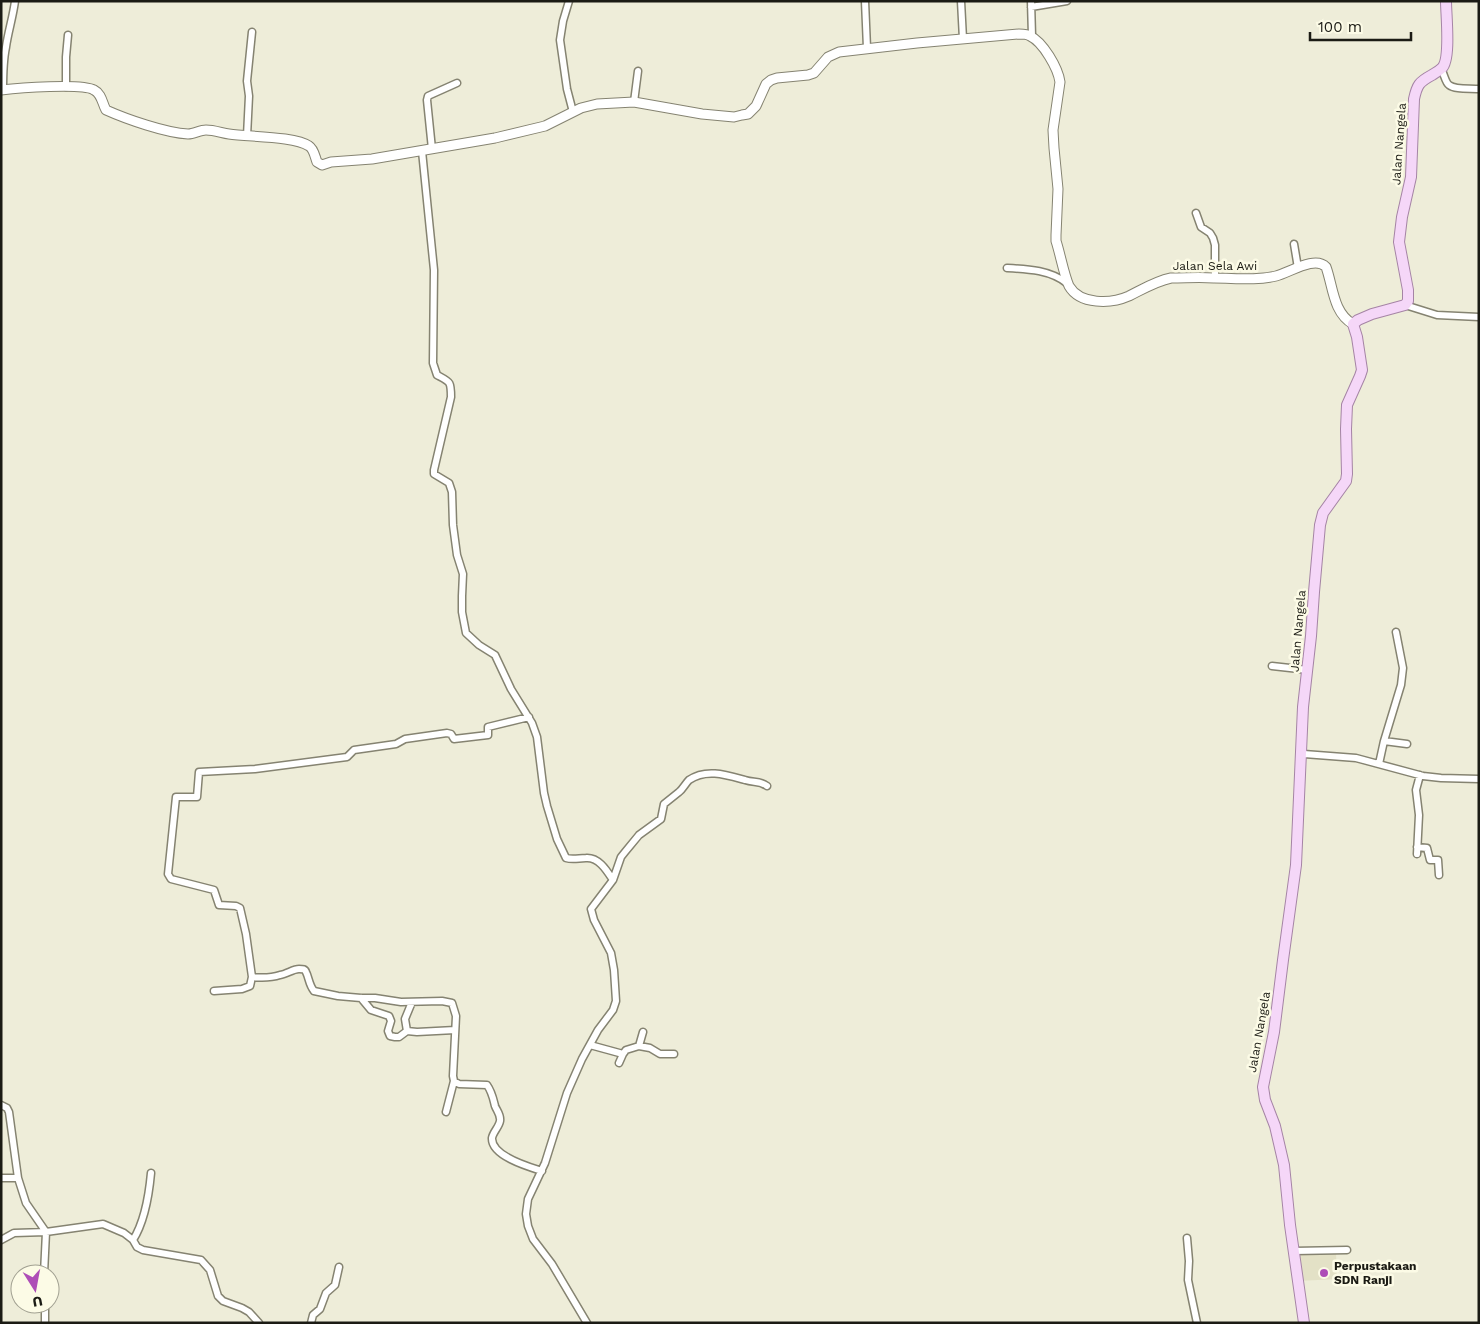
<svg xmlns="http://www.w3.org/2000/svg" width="1480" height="1324" viewBox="0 0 1480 1324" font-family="'Work Sans',sans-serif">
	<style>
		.built { fill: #e3e1c6 }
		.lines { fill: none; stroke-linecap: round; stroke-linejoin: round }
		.street-casing { stroke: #858371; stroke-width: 9 }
		.secondary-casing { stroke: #858371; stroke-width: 11 }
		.primary-casing { stroke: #a584a5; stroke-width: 12 }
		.street { stroke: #fff; stroke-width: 6 }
		.secondary { stroke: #fff; stroke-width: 9 }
		.primary { stroke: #f5d7f8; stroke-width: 10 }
		.poi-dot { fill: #ae4eb7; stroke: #fcfbe6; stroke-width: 2 }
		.labels { text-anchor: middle; stroke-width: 5; stroke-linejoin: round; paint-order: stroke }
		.street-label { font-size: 12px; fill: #1b1b14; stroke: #fcfbe6 }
		.poi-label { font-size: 12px; font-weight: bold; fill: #1b1b14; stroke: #fcfbe6; text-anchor: start }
	</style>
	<rect width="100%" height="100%" fill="#eeedd9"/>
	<path class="built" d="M1336,1252l1,27 -39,2 -1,-27z"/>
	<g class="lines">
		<defs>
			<path id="street" d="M569,1l-6,20 -3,19 7,49 6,23
				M865,1l2,47
				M961,1l2,38
				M1031,1l1,35
				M1031,7l36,-6
				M1441,69c3,4 4,13 8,16 6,5 22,3 30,4
				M66,87v-30l2,-22
				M3,90c0,-14 0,-29 3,-43 2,-15 7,-30 9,-46
				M634,102l4,-31
				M247,136l2,-40 -2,-15 5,-49
				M432,149l-5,-49 1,-4 29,-13
				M422,151l12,119 -1,93 4,12c13,7 14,6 14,22l-17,73v4l15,9 3,9 1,33 4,30 6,19 -1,22v16l4,21 13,12 16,10 16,34 21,34 5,14 7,56 3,13 10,33 9,19c7,2 13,0 20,0 13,-1 21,13 27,22l-22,29 3,11 17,33 3,17 2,31 -3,9 -15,20 -16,29 -15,34 -22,70 -17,36 -2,15 2,12 5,13 19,25 35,59
				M1196,213l5,14 9,6 3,5 2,7v33
				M1294,244l4,24
				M1007,268c21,1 44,2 61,16
				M1405,305l32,10 42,2
				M1272,666l36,4
				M529,717l-41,10v8l-34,4 -3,-5 -4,-1 -42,6 -9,5 -42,6 -7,7 -92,12 -56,3 -2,25h-21l-8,77 3,5 43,11 5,15 17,1 4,2 6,26 6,43c10,1 19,1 28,-2 7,-1 13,-6 19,-6 4,0 6,0 7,3 3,6 3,13 8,19l24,5 23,2h14l26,4 41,-1 10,2 4,13 -3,60 1,5 5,3 28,1c5,7 6,13 8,21 2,5 6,9 5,15 -1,6 -7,11 -8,17 -1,18 37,29 50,33
				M1384,741l23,3
				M1301,755l3,-1 52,4 67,18 18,2 38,1
				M1379,764l5,-23 17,-56 2,-17 -7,-36
				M1417,847l10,1 3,12h8l1,15
				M1417,854l2,-39 -3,-25 4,-15
				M613,880l8,-23 4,-5 14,-17 22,-16 3,-15c5,-4 10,-8 15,-12 4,-3 6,-8 10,-12 17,-12 38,-5 56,0 9,3 14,0 22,6
				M214,991l28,-2 8,-3 2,-9
				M361,998l10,12 18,6 2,5 -3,10 2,5 5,1h4l8,-6 10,1 38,-2
				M407,1031l-2,-12 7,-17
				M590,1045l33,9 -4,9
				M639,1046l4,-14
				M623,1054l3,-4 13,-4 11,2 10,6h14
				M1,1105l6,3 2,4 9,66 8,25 20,29 -2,42
				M446,1112l8,-31
				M1,1178h17
				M1187,1238l2,23 -1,19 9,43
				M1,1240l13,-7 32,-1 57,-8 21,9 9,7 4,7 6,3 58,10 9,10 8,26 5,5 19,7 7,4 10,11
				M133,1240c12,-19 16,-45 18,-67
				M1294,1251l53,-1
				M45,1323v-19
				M311,1323l2,-8 7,-6 6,-16 9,-8 4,-18"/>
			<path id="secondary" d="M1,90c17,-2 81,-7 93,0 8,4 8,13 12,20 20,9 60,23 82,24 6,0 12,-4 18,-4 8,0 16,3 23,4 19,3 66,2 80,12 5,3 6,11 8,16l5,3 9,-3 41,-3 123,-21 50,-12 36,-18 16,-4 37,-2 68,12 32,3 8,-2 6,-1 8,-8 10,-22 5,-4 6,-2 31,-3 6,-2 14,-16 11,-5 78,-9 102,-9c4,0 8,0 11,2 13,6 28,32 30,46l-7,48 1,18 4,41 -2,46v6c4,12 8,34 13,45 11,19 42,18 60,10 14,-7 27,-15 42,-18 15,0 29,-1 43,0 21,0 41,3 62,-2 13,-3 39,-21 50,-9 7,19 7,46 27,57"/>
			<path id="primary" d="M1304,1323l-14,-98 -6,-60 -9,-39 -10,-26 -2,-13 11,-55 9,-72 13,-95 7,-158 8,-71 3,-44 6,-67 3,-12 23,-32 1,-7 -1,-45 1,-24 13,-29 2,-6 -5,-33 -4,-13 5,-4 14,-6 33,-9 3,-4v-11l-9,-48 3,-25 9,-40 3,-78c3,-14 5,-17 18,-24 3,-2 7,-4 10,-7 9,-9 4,-53 4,-67"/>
		</defs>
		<use href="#street" class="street-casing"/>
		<use href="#secondary" class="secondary-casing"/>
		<use href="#primary" class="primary-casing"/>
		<use href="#street" class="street"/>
		<use href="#secondary" class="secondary"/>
		<use href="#primary" class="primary"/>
	</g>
	<circle class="poi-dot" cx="1324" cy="1273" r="5"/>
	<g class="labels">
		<g class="street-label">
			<text transform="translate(1399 144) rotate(-86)" y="4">Jalan Nangela</text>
			<text x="1215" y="270">Jalan Sela Awi</text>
			<text transform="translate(1298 631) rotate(-85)" y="4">Jalan Nangela</text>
			<text transform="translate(1259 1032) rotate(-80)" y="4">Jalan Nangela</text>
		</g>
		<g class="poi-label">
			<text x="1334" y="1270">Perpustakaan<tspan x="1334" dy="14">SDN Ranji</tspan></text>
		</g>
	</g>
	<rect width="1480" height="1324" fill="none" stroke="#1b1b14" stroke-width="5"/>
	<g transform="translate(35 1289) rotate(169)"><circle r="24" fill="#fcfbe6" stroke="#a2a192"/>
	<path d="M0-4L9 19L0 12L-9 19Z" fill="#ae4eb7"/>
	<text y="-8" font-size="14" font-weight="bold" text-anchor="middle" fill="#1b1b14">U</text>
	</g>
	<path d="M1310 32v8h101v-8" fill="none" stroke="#1b1b14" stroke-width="2.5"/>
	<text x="1318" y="32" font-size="15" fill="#1b1b14" stroke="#fcfbe6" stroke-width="4" paint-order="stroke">100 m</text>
</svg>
